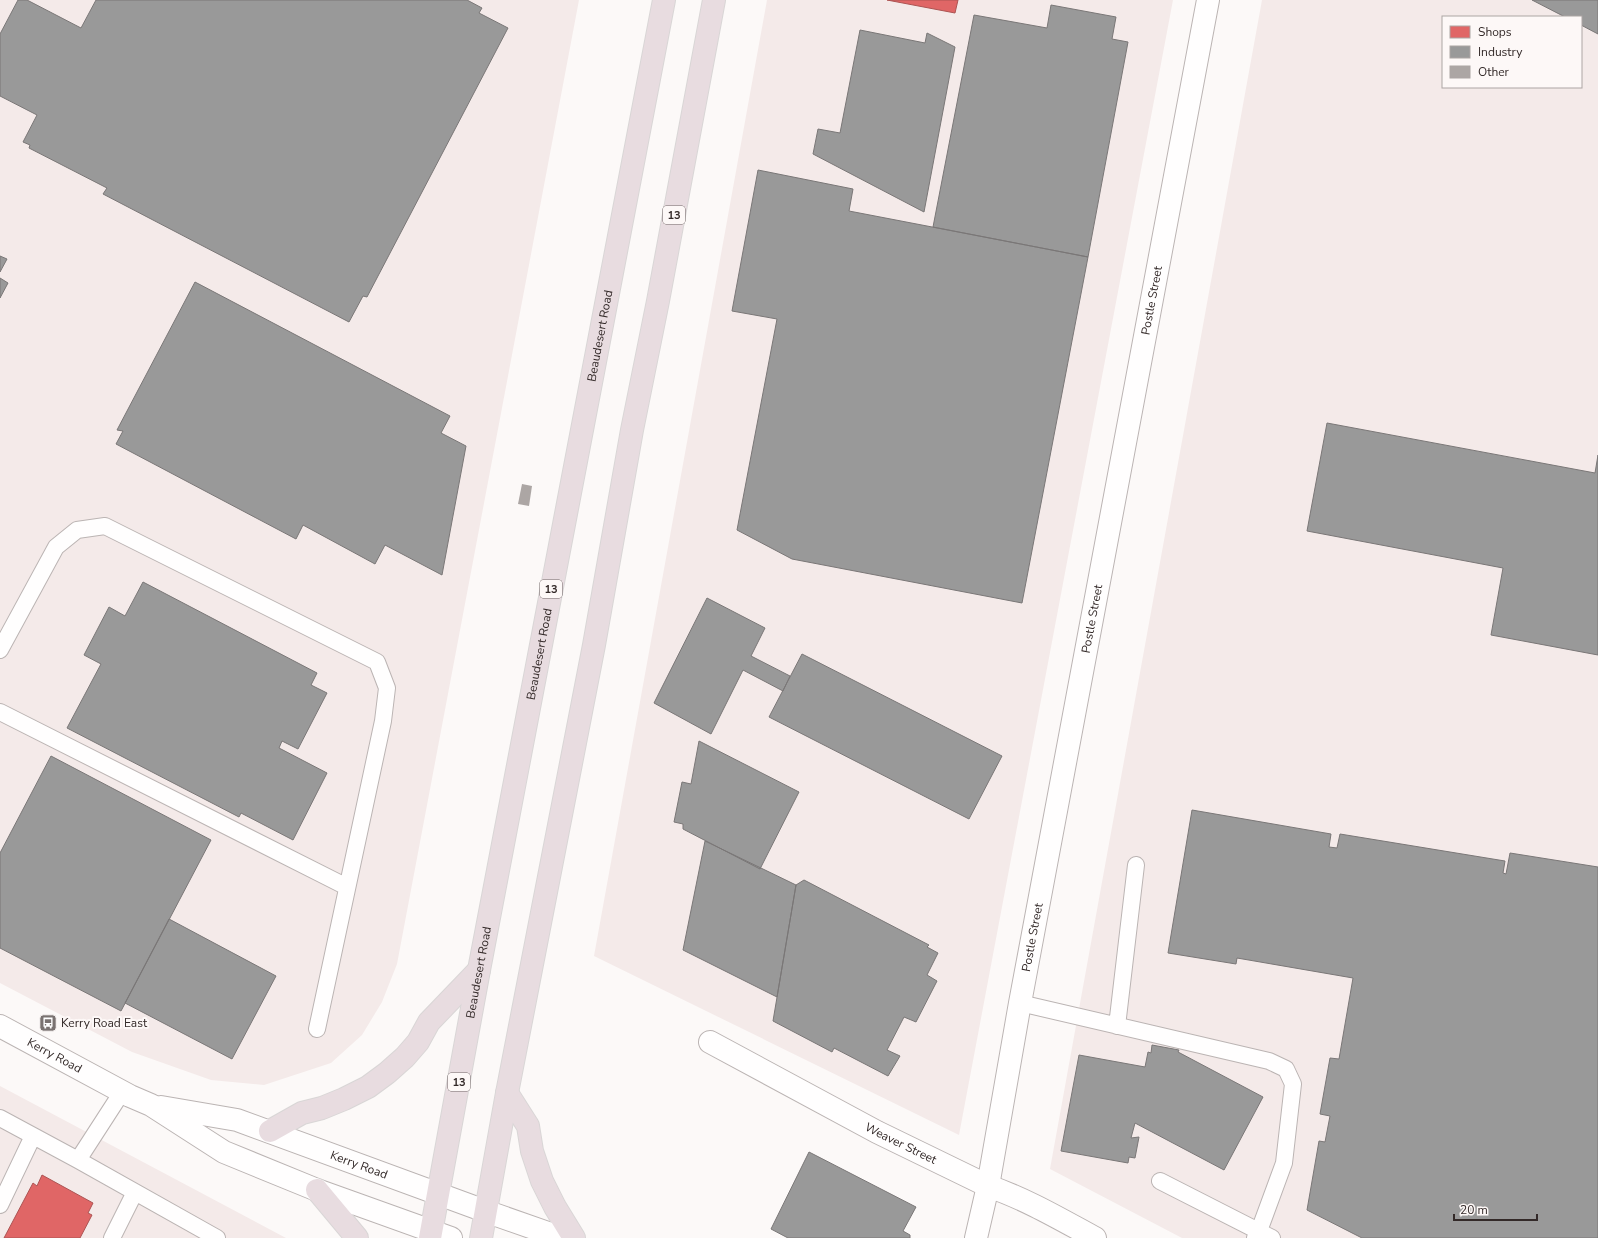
<svg xmlns="http://www.w3.org/2000/svg" width="1598" height="1238" viewBox="0 0 1598 1238" font-family="'Nunito Sans',sans-serif">
	<style>
		.built { fill: #f4eae9; fill-rule: evenodd }
		.shops { fill: #e06666; stroke: #ac5453 }
		.industry { fill: #999; stroke: #7a7777 }
		.building { fill: #aca6a4 }
		.lines { fill: none; stroke-linecap: round; stroke-linejoin: round }
		.service-casing { stroke: #bbb4b3; stroke-width: 18 }
		.minor-casing { stroke: #bbb4b3; stroke-width: 24 }
		.tertiary-casing { stroke: #bbb4b3; stroke-width: 24 }
		.trunk-casing { stroke: #d9d6d6; stroke-width: 24 }
		.service { stroke: #fffefe; stroke-width: 16 }
		.minor { stroke: #fffefe; stroke-width: 22 }
		.tertiary { stroke: #fffefe; stroke-width: 22 }
		.trunk { stroke: #e8dce0; stroke-width: 22 }
		.labels { text-anchor: middle; stroke-width: 4; stroke-linejoin: round; paint-order: stroke }
		.shield { fill: #fdf8f7; stroke: #706766; stroke-width: 1 }
		.shield-label { font-size: 11px; font-weight: bold; fill: #332928 }
		.street-label { font-size: 12px; fill: #332928; stroke: #fdf8f7 }
		.poi-label { font-size: 12px; fill: #332928; stroke: #fdf8f7; text-anchor: start }
	</style>
	<rect width="100%" height="100%" fill="#fcf9f8"/>
	<path class="built" d="M0,0h579l-182,964 -15,38 -20,33 -31,28 -67,22 -53,-5 -79,-28 -132,-69z
		M767,0h406l-214,1135 -365,-179z
		M1262,0h336v1238h-416l-132,-69zM1443,17h138v70h-138z
		M0,1086l286,152h-286z"/>
	<path class="shops" d="M887,0h71l-3,13z
		M42,1175l51,28 -5,10 4,2 -12,23h-76l29,-55 4,3z"/>
	<path class="industry" d="M18,0h9l54,28 15,-28h371l15,8 -3,5 29,15 -141,269 -4,-1 -14,26 -246,-128 4,-6 -78,-40 1,-3 -7,-3 14,-27 -37,-19v-62z
		M1532,0h66v34l-17,-9v-8h-16z
		M1051,5l65,12 -4,22 16,3 -40,215 -155,-30 41,-212 73,13z
		M860,30l65,13 2,-10 28,14 -31,165 -111,-58 5,-25 22,4z
		M758,170l95,19 -4,22 239,46 -66,346 -230,-44 -55,-29 40,-211 -45,-8z
		M0,256l7,3 -7,13z
		M0,278l8,5 -8,15z
		M195,282l255,134 -9,17 25,13 -24,129 -57,-30 -10,19 -72,-39 -7,14 -180,-95 7,-13 -6,-1z
		M1327,423l268,50 3,-18v200l-107,-20 12,-67 -196,-37z
		M143,582l174,91 -6,12 16,8 -29,56 -16,-8 -3,7 48,25 -34,67 -52,-27 -2,4 -172,-89 34,-64 -17,-9 25,-48 16,9z
		M707,598l58,30 -14,28 39,20 -7,15 -40,-21 -32,64 -57,-31z
		M802,654l200,102 -33,63 -200,-102z
		M699,741l100,51 -39,77 -77,-40v-5l-9,-2 8,-40 9,2z
		M51,756l160,84 -90,171 -121,-63v-95z
		M1192,810l139,24 -2,13 8,1 3,-14 165,27 -2,12 3,1 4,-21 88,14v371h-236l-55,-28 12,-69 6,1 5,-26 -10,-2 10,-56 9,1 14,-81 -116,-20 -1,6 -68,-11z
		M705,841l91,44 -19,112 -94,-47z
		M804,880l125,65 -2,2 11,6 -11,22 10,6 -21,41 -12,-5 -17,33 13,6 -12,20 -54,-28 -2,4 -59,-31 23,-136z
		M169,919l107,57 -44,83 -107,-56z
		M1152,1045l27,5 -1,2 85,45 -39,73 -89,-47 -4,15 8,-1 -4,21 -6,-1 -1,6 -67,-12 18,-96 66,12 3,-15 3,1z
		M809,1152l107,55 -13,24 7,4v3h-122l-17,-9z"/>
	<path class="building" d="M522,484l10,2 -3,20 -11,-2z"/>
	<g class="lines">
		<defs>
			<path id="service" d="M0,650l56,-103 21,-17 28,-4 272,136 10,26 -4,33 -66,308
				M0,712l347,175
				M1020,1003l249,58 17,8 7,15 -9,79 -25,68 -4,7
				M1117,1026l19,-161
				M0,1118l78,42 139,78
				M78,1160l44,-68
				M1160,1181l112,57
				M0,1205l33,-69
				M112,1238l23,-46"/>
			<g id="minor">
				<path id="s1" d="M710,1042l167,90 111,54c38,13 72,33 107,52"/>
				<path d="M485,1211l77,27"/>
				<path id="s2" d="M976,1238l12,-52 32,-183 188,-1003"/>
			</g>
			<g id="tertiary">
				<path id="s3" d="M0,1026l130,70 21,9 73,47 93,38 134,48"/>
				<path id="s4" d="M161,1107l76,13 248,91"/>
			</g>
			<g id="trunk">
				<path d="M507,1093l21,33 4,25 10,30 13,26 19,31"/>
				<path d="M270,1131l32,-18 20,-5 22,-9 24,-12 19,-14 18,-16 13,-15 11,-20 50,-52"/>
				<path d="M317,1190l40,48"/>
				<path id="s5" d="M430,1238l49,-268 185,-970"/>
				<path d="M481,1238l26,-145 87,-448 38,-215 26,-129 56,-301"/>
			</g>
		</defs>
		<use href="#service" class="service-casing"/>
		<use href="#minor" class="minor-casing"/>
		<use href="#tertiary" class="tertiary-casing"/>
		<use href="#trunk" class="trunk-casing"/>
		<use href="#service" class="service"/>
		<use href="#minor" class="minor"/>
		<use href="#tertiary" class="tertiary"/>
		<use href="#trunk" class="trunk"/>
	</g>
	<defs>
		<symbol id="bus-square" viewBox="-11 -11 22 22"><rect x="-9" y="-9" width="18" height="18" rx="4" fill="#797271" stroke="#fdf8f7"/><path d="M-5-6H5V4H4V6H2V4H-2V6H-4V4H-5ZM-3.5-4V0h7V-4ZM-3.5 1.2v1.5H-2V1.2ZM2 1.2v1.5H3.5V1.2Z" fill="#fff"/></symbol>
	</defs>
	<g fill-rule="evenodd">
		<use href="#bus-square" x="38" y="1013" width="20" height="20"/>
	</g>
	<g class="labels">
		<g class="shield">
			<rect x="663" y="206" width="22" height="18" rx="3"/>
			<rect x="540" y="580" width="22" height="18" rx="3"/>
			<rect x="448" y="1073" width="22" height="18" rx="3"/>
		</g>
		<g class="shield-label">
			<text x="674" y="219">13</text>
			<text x="551" y="593">13</text>
			<text x="459" y="1086">13</text>
		</g>
		<g class="street-label">
			<text dy="4" stroke="none"><textPath href="#s2" startOffset="954">Postle Street</textPath></text>
			<text dy="4" stroke="none"><textPath href="#s5" startOffset="918">Beaudesert Road</textPath></text>
			<text dy="4" stroke="none"><textPath href="#s2" startOffset="630">Postle Street</textPath></text>
			<text dy="4" stroke="none"><textPath href="#s5" startOffset="594">Beaudesert Road</textPath></text>
			<text dy="4" stroke="none"><textPath href="#s2" startOffset="306">Postle Street</textPath></text>
			<text dy="4" stroke="none"><textPath href="#s5" startOffset="270">Beaudesert Road</textPath></text>
			<text dy="4" stroke="none"><textPath href="#s3" startOffset="62">Kerry Road</textPath></text>
			<text dy="4" stroke="none"><textPath href="#s1" startOffset="216">Weaver Street</textPath></text>
			<text dy="4" stroke="none"><textPath href="#s4" startOffset="207">Kerry Road</textPath></text>
		</g>
		<g class="poi-label">
			<text x="61" y="1027">Kerry Road East</text>
		</g>
	</g>
	<rect x="1442" y="16" width="140" height="72" fill="#fdf8f7" stroke="#aca5a4"/>
	<rect x="1450" y="26" width="20" height="12" fill="#e06666" stroke="#aca5a4"/>
	<text x="1478" y="36" font-size="12" fill="#332928">Shops</text>
	<rect x="1450" y="46" width="20" height="12" fill="#999999" stroke="#aca5a4"/>
	<text x="1478" y="56" font-size="12" fill="#332928">Industry</text>
	<rect x="1450" y="66" width="20" height="12" fill="#aca6a4" stroke="#aca5a4"/>
	<text x="1478" y="76" font-size="12" fill="#332928">Other</text>
	<path d="M1454 1214v6h83v-6" fill="none" stroke="#332928" stroke-width="2"/>
	<text x="1460" y="1214" font-size="12" fill="#332928" stroke="#fdf8f7" stroke-width="3" paint-order="stroke">20 m</text>
</svg>
